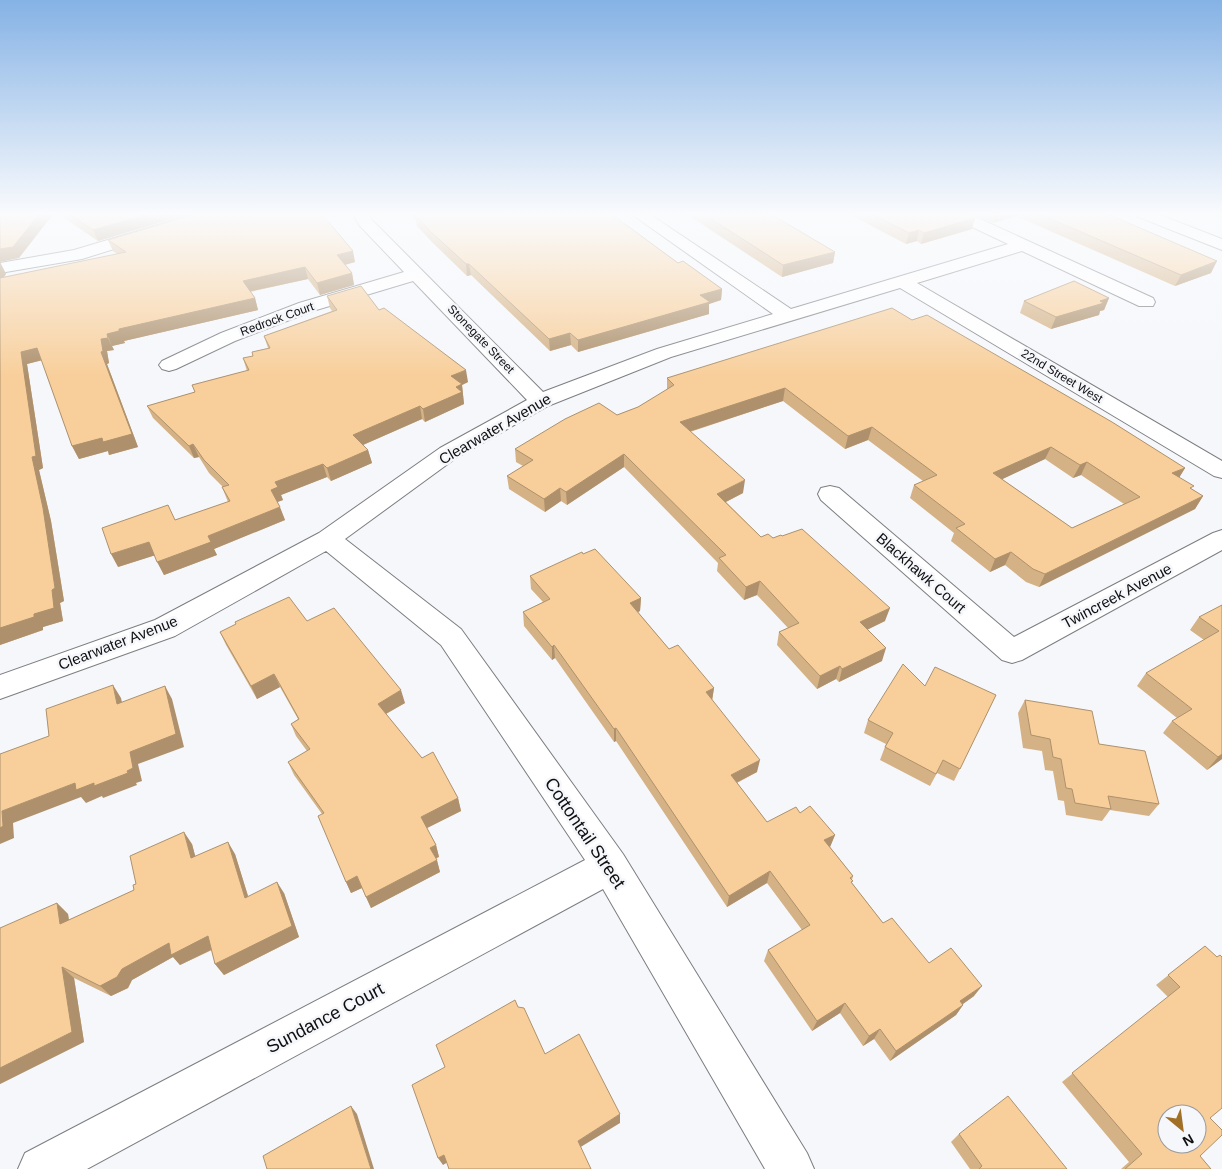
<svg xmlns="http://www.w3.org/2000/svg" width="1222" height="1169" viewBox="0 0 1222 1169" font-family="Helvetica,sans-serif">
	<style>
		.lines { fill: none; stroke-linecap: round; stroke-linejoin: round }
		.minor-casing { stroke: #7c7e81; stroke-width: 2 }
		.minor { fill: #fff; fill-rule: evenodd }
		.wall { fill: #d5b285; fill-rule: evenodd }
		.shaded-wall { fill: #ae916c }
		.building { fill: #f8cf9b; stroke: #ae916c; fill-rule: evenodd }
		.labels { text-anchor: middle; stroke-width: 5; stroke-linejoin: round; paint-order: stroke }
		.far-street-label { font-size: 12px; fill: #0f0f10; stroke: #f5f7fb }
		.street-label { font-size: 15px; fill: #0f0f10; stroke: #f5f7fb }
		.near-street-label { font-size: 18px; fill: #0f0f10; stroke: #f5f7fb }
	</style>
	<rect width="100%" height="100%" fill="#f5f7fb"/>
	<g class="lines">
		<defs>
			<path id="minor" d="M198,213h24l-2,3 -138,43 -82,14v-10l74,-13z
				M352,213h16l4,7 171,172 114,-43 116,-35 -143,-101h18l143,96 217,-65 -59,-28 -2,-3h20l186,85 2,4 -2,4h-14l-117,-55 -105,32 305,178v17l-8,-2 -314,-188 -229,69 -123,49 -92,52 -111,81 116,90 162,225 184,299 7,16h-49l-162,-280 -516,280h-69l7,-16 560,-293 -144,-215 -115,-94 -151,85 -175,63v-24l155,-55 164,-87 121,-85 87,-48 -114,-119 -100,30 -78,30 -59,28 -7,2 -7,-2 -3,-4 3,-4 59,-28 78,-30 105,-31 -44,-46z
				M1134,213h21l67,26v11l-86,-34z
				M830,486l9,2 175,149 199,-104 9,-3v20l-200,110 -10,3 -10,-3 -181,-160 -3,-6 3,-6z"/>
		</defs>
		<use href="#minor" class="minor-casing"/>
		<use href="#minor" class="minor"/>
	</g>
	<path class="wall" d="M57,213h135l-94,28z
		M408,213h204v1l66,49 44,26 -1,11 -12,4v10l-96,28 -35,10 -7,-7 -21,6 -79,-76 -4,1 -34,-33 -16,-17 -1,-5z
		M685,213h80l70,39 -2,11 -51,14z
		M847,213h117l8,16 -51,15 -4,-3 -11,3z
		M971,213h134l106,60 -36,13 -159,-70 -23,7z
		M1208,213h14v5z
		M108,240l247,22 -10,3 7,8 2,12 -34,10 -12,-16 -58,13 5,6 3,12 -134,31 1,2 -13,3 2,4 -7,1 2,12 -2,1 31,83 -29,8 -1,-4 -29,8 -7,-13 -30,-86 -15,4 16,104 -4,2 12,51 13,80 -4,2 3,18 -20,6v3l-43,15v-383l6,12 -2,3 113,-23 -4,-3z
		M327,296l52,14 89,72 -6,3 2,19 -39,18 -3,-3 -59,26 5,5 4,13 -41,18 -4,-4 -46,18 2,5 -6,2 8,18 -71,29 3,6 -53,20 -9,-20 -37,12 57,-47 53,-18 -6,-15h1l-14,-14 -10,-16 -5,1 -41,-40 -6,-12 48,-14 52,-21 -4,-13 10,-2 -1,-4 16,-4 -4,-12 68,-25 -2,-3z
		M1109,298l-5,12 -4,1 -1,4 -48,14 -31,-16 4,-12z
		M912,320l273,148 -6,10 13,11 11,7 -8,13 -156,78 -13,-5 -21,-17 -15,7 -39,-31 3,-8 -44,-35 4,-13 9,-4 -55,-41 -23,9 -62,-48 -93,31 53,61 -17,9 35,35 12,1 112,83 -18,9 15,31 -43,21 -3,-3 -19,10 -40,-44 2,-13 9,-4 -31,-33 -13,5 -27,-29 1,-8 -94,-96 -57,38 -6,-4 -16,11 -36,-23 -2,-13 16,-10 -7,-4 -1,-13 102,-34 21,-8 29,-17v-12zM1045,459l28,19 8,-3 43,29 -52,24 -70,-49z
		M530,576l111,22 -1,13 -2,1 31,37 45,39 -2,12 45,72 -20,11 30,39 33,-9 35,22 -5,12 23,29 -1,4v3l31,40 46,40 45,33 -11,8v1l-7,10 -66,46 -16,-22 -11,7 -23,-33 -28,18 -48,-70 4,-11 34,-20 -35,-47 -40,24 -111,-166 -2,1 -59,-84 -3,2 -28,-34 -1,-14 20,-10 -12,-13z
		M1222,605v154l-15,11 -44,-37 9,-12 5,-3 -40,-32 9,-13 58,-33 -14,-10 9,-13z
		M307,621l98,82 -19,11 36,44 36,40 3,13 -34,17 9,17 3,12 -3,1 4,14 -69,36 -9,-20 -11,5 -5,-11 -24,-68 -28,-39 -6,-13 19,-11 -11,-15 -5,-12 7,-5 -18,-32 -23,12 -31,-54 -6,-13z
		M925,686l71,9 -42,86 -17,-8 -7,13 -50,-26 6,-16 -22,-11 4,-13z
		M1025,700l74,44 60,60 -10,12 -39,-6 -8,11 -36,-6 -2,-14 -6,-1 -5,-29 -8,-1 -3,-19 -19,-3 -5,-35z
		M192,844l3,12 40,-2 13,42 36,-3 15,44 -75,38 -9,-11 -3,-14 -32,15 -7,-8 -41,23 -4,8 -17,8 -37,-18 10,64 -84,42 57,-181 11,11 1,6 65,-30 2,-6z
		M1205,946l5,172 -10,38 11,13h-90l8,-7 -67,-80 106,-85 -12,-12z
		M959,1134l108,35h-97l-19,-27z"/>
	<path class="shaded-wall" d="M40,213h14l-35,45 -19,4v-13z
		M152,213h40l-94,28 -5,-11z
		M996,213h21l-1,3 -23,7z
		M975,218l-3,11 -51,15 3,-11z
		M919,230l-2,11 -11,3 3,-11z
		M353,251l2,11 -15,4 -3,-11z
		M835,252l-2,11 -51,14 1,-12z
		M1217,261l-6,12 -36,13 6,-11z
		M0,262l6,12 -6,8z
		M466,264h3l2,11 -4,1z
		M305,267l3,12 -61,13 -4,-11z
		M352,273l2,12 -34,10 -3,-12z
		M722,289l-1,11 -12,4v10l-131,38v-12l122,-45z
		M255,298l3,12 -134,31 1,2 -13,3 -5,-12 12,-5z
		M1109,298l-5,12 -4,1 -1,4 -48,14 5,-12z
		M570,333l1,12 -21,6 -1,-12z
		M108,338l6,12 -7,1 2,12 -2,1 31,83 -29,8 -1,-4 -29,8 -7,-13 29,-94v-13z
		M37,348l6,12 -16,4 16,104 -4,2 12,51 13,80 -4,2 3,18 -20,6v3l-43,15v-17l32,-171 -11,-105z
		M466,370l2,12 -6,3 2,19 -39,18 -2,-13 28,-33z
		M785,388l-2,13 -104,34 1,-13z
		M420,406l2,13 -66,29 -3,-13z
		M872,427l-4,13 -23,9 3,-13z
		M193,444l6,13 -5,1 -5,-12z
		M1051,447l-6,12 -57,27 5,-13z
		M368,450l4,13 -41,18 -4,-13z
		M624,454v13l-57,38 -1,-13z
		M1087,462l-6,13 -8,3 7,-13z
		M323,464l4,13 -46,18 2,5 -8,3 -4,-13 4,-8z
		M1185,468l-8,13 -5,-8z
		M745,480l-2,13 -27,14 1,-13z
		M560,488l1,13 -16,11 -1,-13z
		M1203,496l-8,13 -156,78 6,-13z
		M280,507l5,13 -71,29 3,6 -53,20 -7,-13 51,-26z
		M149,542l7,13 -38,12 -7,-13z
		M1011,552l-6,13 -15,7 5,-13z
		M760,581l-3,14 -13,5 2,-13z
		M641,598l-1,13 -10,5v-13z
		M890,608l-5,13 -29,14 4,-13z
		M554,645l1,13 -3,2v-13z
		M886,648l-4,13 -43,21 3,-13z
		M840,666l-4,13 -19,10 3,-13z
		M274,674l6,13 -23,12 -6,-13z
		M113,685l8,13 4,18 -8,-12z
		M165,686l7,13 12,48 -46,17 4,17 -6,2 1,2 -34,13 -1,-2 -16,7 -5,-6 -68,26 1,15 -14,6v-16l2,-17 73,-28 52,-12 3,-19z
		M714,688l-2,13 -6,-9z
		M401,690l4,13 -23,13 -4,-12z
		M616,728v13l-2,1v-13z
		M1222,754v5l-15,11 11,-13z
		M760,760l-3,12 -29,15 3,-12z
		M458,798l3,13 -36,18 -4,-12z
		M184,832l8,12 7,26 -8,-12z
		M835,835l-5,12 -10,5 4,-12z
		M228,842l7,12 17,55 -7,-11z
		M436,845l3,12 -5,2 -4,-11z
		M437,860l3,12 -69,36 -5,-11z
		M770,871l-3,12 -40,24 2,-11z
		M357,876l5,12 -11,5 -5,-11z
		M277,882l7,11 15,44 -75,38 -9,-11z
		M57,903l11,11 3,21 -11,-11z
		M208,936l9,11 -37,18 -7,-8 -41,23 -4,8 -17,8 -11,-10 22,-17 47,-26z
		M62,967l12,11 10,64 -84,42v-16z
		M982,986l-8,10 -21,15 7,-10z
		M845,1003l-5,10 -28,18 5,-10z
		M963,1005l-7,10 -66,46 6,-10z
		M880,1029l-6,10 -11,7 6,-10z
		M351,1106l6,8 17,55h-3z
		M620,1114v9l-41,25 -1,-7z
		M444,1155l4,7 -5,3 -5,-7z"/>
	<path class="building" d="M0,213h40l-27,34 -13,2z
		M68,213h84l-59,17z
		M198,213h123l32,38 -16,4 15,18 -35,10 -12,-16 -62,14 12,17 -136,31v2l-12,3 1,4 -7,1 2,12 -2,1 31,82 -29,8 -1,-4 -30,8 -35,-98 -16,4 15,104 -4,1 11,51 12,80 -3,2 2,18 -20,6v3l-34,11v-350l126,-26 -18,-12z
		M417,213h193l68,50 5,-2 39,28 -22,6 10,7 -97,28 -35,10 -8,-7 -21,6 -80,-75h-3l-35,-32 -16,-17 4,-1z
		M702,213h63l6,3h3l61,36 -52,13z
		M870,213h94l11,5 -51,15 -5,-3 -10,3z
		M1037,213h68l112,48 -36,14z
		M1074,281l35,17 -9,3 4,2 -48,14 -32,-16z
		M361,286l18,24 5,-2 82,62 -15,6 11,8 -6,3 6,5 -39,17 -3,-3 -67,29 15,15 -41,18 -4,-4 -48,18 3,5 -7,3 9,17 -72,29 3,6 -54,20 -8,-20 -38,12 -9,-26 66,-23 7,15 55,-19 -8,-14 7,-2 -25,-25 -11,-16 -4,2 -42,-40 48,-14 -3,-7 57,-15 -6,-12 10,-2 -1,-4 18,-4 -6,-12 73,-26 -10,-14z
		M892,308l20,12 15,-5 185,107 73,46 -13,5 22,13 -4,2 13,8 -158,78 -12,-5 -22,-17 -16,7 -39,-31 9,-4 -51,-39 23,-10 -65,-48 -24,9 -63,-48 -105,34 65,58 -28,14 44,43 7,-3 5,4 8,-3 1,1 20,-7 88,79 -30,14 26,26 -44,21 -2,-3 -20,10 -41,-44 20,-9 -39,-42 -14,6 -27,-29 7,-3 -102,-101 -58,38 -6,-4 -16,11 -37,-23 26,-16 -18,-11 50,-30 34,-16 18,12 21,-8 36,-22 -7,-7zM1051,447l29,18 7,-3 53,35 -68,31 -79,-55z
		M595,549l46,49 -11,5 39,46 9,-4 36,43 -8,4 54,68 -29,15 36,47 29,-15 4,6 10,-7 25,29 -11,5 29,36 -3,2 3,3 -2,1 32,41 9,-5 37,45 22,-15 31,38 -22,15 3,4 -67,46 -16,-22 -11,7 -24,-33 -28,18 -49,-71 42,-25 -40,-54 -41,25 -113,-168 -2,1 -60,-84 -2,2 -29,-35 27,-13 -20,-23 52,-24 1,2z
		M289,597l18,24 27,-13 67,82 -23,14 44,54 11,-6 25,46 -37,19 15,28 -6,3 7,12 -71,37 -9,-21 -11,6 -28,-66 6,-3 -36,-51 22,-13 -19,-25 8,-5 -25,-45 -23,12 -31,-54 16,-8 -1,-2z
		M1222,605v149l-4,3 -46,-36 20,-12 -46,-36 73,-42 -20,-14z
		M903,664l22,22 10,-19 61,28 -36,74 -17,-9 -7,14 -51,-27 8,-14 -25,-13z
		M113,685l4,19 48,-18 11,48 -46,18 3,16 -6,3 1,2 -34,13v-3l-18,7 -1,-7 -73,28 1,15 -3,2v-74l49,-18 -3,-27z
		M1025,700l67,11 7,33 46,7 14,53 -51,-8 3,13 -36,-6 -3,-14 -6,-1 -5,-29 -8,-2 -3,-18 -19,-4z
		M184,832l7,26 37,-16 17,56 32,-16 15,44 -77,38 -7,-28 -37,19 -2,-12 -47,26 -5,8 -17,9 -38,-19 10,65 -72,36v-140l57,-25 3,21 74,-34 -1,-5 3,-1 -6,-28z
		M1205,946l12,11 3,-2 2,2v151l-12,10 12,12v5l-22,21 11,13h-86l17,-15 -70,-81 108,-86 -12,-12zM1167,1114h30v30h-30z
		M515,1000l3,7 6,1 21,46 34,-20 41,80 -42,27 13,28h-142l-5,-14 -6,3 -26,-73 33,-18 -9,-22z
		M1008,1096l59,73h-88l3,-3 -23,-32z
		M351,1106l20,63h-104l-4,-13z"/>
	<linearGradient id="sky" x2="0" y2="1"><stop stop-color="#85b2e5"/><stop offset="0.57" stop-color="#fafbfd"/><stop offset="1" stop-color="#fafbfd" stop-opacity="0"/></linearGradient>
	<rect width="1222" height="376" fill="url(#sky)"/>
	<g class="labels">
		<g class="far-street-label">
			<text transform="translate(277 319) rotate(-20)" y="4">Redrock Court</text>
			<text transform="translate(481 339) rotate(46)" y="4">Stonegate Street</text>
			<text transform="translate(1062 376) rotate(31)" y="4">22nd Street West</text>
		</g>
		<g class="street-label">
			<text transform="translate(495 429) rotate(-30)" y="5">Clearwater Avenue</text>
			<text transform="translate(921 573) rotate(41)" y="5">Blackhawk Court</text>
			<text transform="translate(1117 596) rotate(-28)" y="5">Twincreek Avenue</text>
			<text transform="translate(118 643) rotate(-21)" y="5">Clearwater Avenue</text>
		</g>
		<g class="near-street-label">
			<text transform="translate(585 833) rotate(56)" y="6">Cottontail Street</text>
			<text transform="translate(325 1018) rotate(-28)" y="6">Sundance Court</text>
		</g>
	</g>
	<g transform="translate(1182 1129) rotate(151)"><circle r="24" fill="#f5f7fb" stroke="#999a9d"/>
	<path d="M0-4L9 19L0 12L-9 19Z" fill="#a16f25"/>
	<text y="-8" font-size="14" font-weight="bold" text-anchor="middle" fill="#0f0f10">N</text>
	</g>
</svg>
